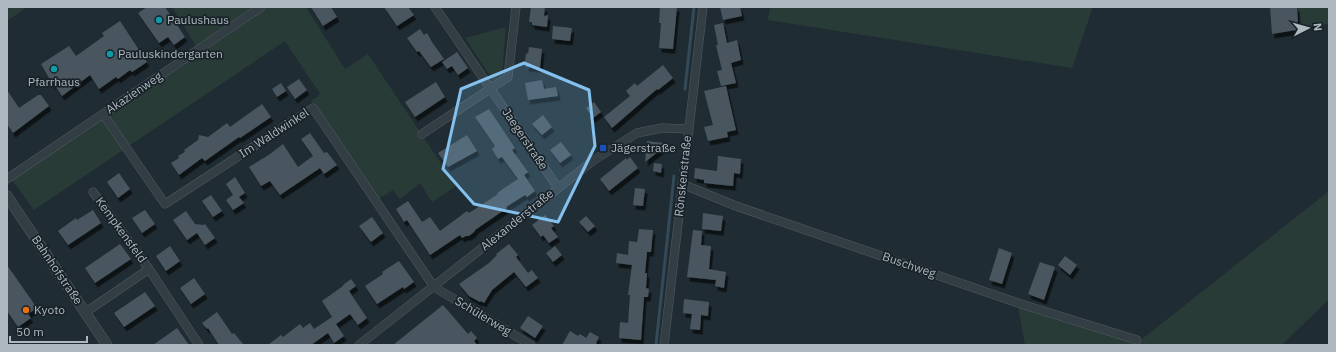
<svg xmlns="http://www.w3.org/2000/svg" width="1336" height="352" viewBox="0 0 1336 352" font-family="'IBM Plex Sans',sans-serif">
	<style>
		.green { fill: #283b37 }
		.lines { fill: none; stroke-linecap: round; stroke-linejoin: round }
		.stream { stroke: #344a59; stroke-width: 3 }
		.building { fill: #48565f; filter: url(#shadow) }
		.minor-casing { stroke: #505b62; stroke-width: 9 }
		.tertiary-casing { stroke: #505b62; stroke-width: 11 }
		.minor { stroke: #333d44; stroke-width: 8 }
		.tertiary { stroke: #333d44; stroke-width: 10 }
		.marked { fill: #84c1ef; fill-opacity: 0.2; stroke: #84c1ef; stroke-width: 3; stroke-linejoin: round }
		.culture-dot { fill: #0f9aa8; stroke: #192228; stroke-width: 1.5 }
		.transit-dot { fill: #1a4fb4; stroke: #192228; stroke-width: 1.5 }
		.food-dot { fill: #e8710a; stroke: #192228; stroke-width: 1.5 }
		.labels { text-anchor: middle; stroke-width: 3.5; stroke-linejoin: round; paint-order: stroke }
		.poi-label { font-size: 12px; fill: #adb8c1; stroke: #192228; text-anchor: start }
		.street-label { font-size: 12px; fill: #adb8c1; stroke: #192228 }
	</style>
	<defs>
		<filter id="shadow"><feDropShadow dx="2.5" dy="4.5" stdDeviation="0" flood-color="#0009"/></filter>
	</defs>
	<rect width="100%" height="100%" fill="#202c33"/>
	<path class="green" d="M7,7h20l-20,14z
		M172,7h134l39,62 23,-15 88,132 -24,16 -12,-19 -20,16 -7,-9 -16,10 -66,-99 9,-7 -35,-53 -251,169 -24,-33 188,-128z
		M770,7h323l-21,61 -304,-48z
		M1298,7h31v17l-29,3z
		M506,27l-4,47 -9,6 -28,-42z
		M1329,191v108l-47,46h-257l-7,-38 119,36z"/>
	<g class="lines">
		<path class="stream" d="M685,89l9,-82
			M656,345l18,-169"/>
	</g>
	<path class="building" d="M147,7h18l20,30 -11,8 -6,-8 -9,6 -21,-30z
		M311,7h20l6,10 -14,9z
		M384,7h24l6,8 -17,11z
		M531,7h14l-1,9 4,-1 -1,12 -15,-2v-3h-3z
		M660,7h17l-4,42 -14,-1 2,-25h-2z
		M720,7h20l2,9 -19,4z
		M1270,7h27l1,15 -3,1 1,7 -24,4z
		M120,21l27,41 -15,10 -2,-2 -12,9 -2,-2 -17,12 -9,-14 -28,21 -8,-12 -1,1 -12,-21 28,-18 7,10 28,-20 -2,-3z
		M723,23l4,20 10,-3 4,20 -10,3 5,20 -15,3 -4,-15 5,-1 -6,-25h2l-4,-20z
		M553,26l19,2 -2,13 -18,-2z
		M420,29l4,6 3,-2 5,9 12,17 -13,8 -12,-16 -2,1 -10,-14z
		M529,47l13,2 -2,19 -14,-1 1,-4 -2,-1 1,-9 2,1z
		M457,52l11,16 -10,7 -6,-9 -5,3 -5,-7z
		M663,65l10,13 -15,12 -1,-1 -45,39 -8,-11 26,-21 -4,-5 9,-8 2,3z
		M299,79l8,11 -12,9 -8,-12z
		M542,80l2,9 12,-2 2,9 -30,4 -3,-17z
		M436,82l9,15 -30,20 -10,-15z
		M281,83l5,8 -9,6 -5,-8z
		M726,86l10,44 -9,2 1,5 -20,4 -4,-14 9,-2 -9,-34z
		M7,90l12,18 19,-13h3l8,11 -36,27 -6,-9z
		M594,102l7,10 -8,6 -7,-10z
		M262,104l9,13 -31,21 -1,-1 -34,24 -3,-3 -23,17 -8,-12 8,-5 -1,-2 7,-4 -1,-2 14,-10 1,-5 9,2 19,-14 3,4z
		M489,109l26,39 -3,2 16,22 -4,3 11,16 -8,6 -2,-2 -19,12 1,1 -32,22 -1,2 -5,4h-3l-4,2 -2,-3 -30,20 -23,-35 -3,2 -8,-13 12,-8 14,21 8,-5 10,14 27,-20 2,2 20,-13 9,-6 -1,-1 21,-14 -16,-22 -4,2 -6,-10 3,-3 -20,-29z
		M543,115l9,12 -10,8 -10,-11z
		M310,133l14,20 3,-1 10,13 -13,9 -4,-6 -40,27 -10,-14 -9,5 -12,-19 21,-13 13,-10 15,23 15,-11 -12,-17z
		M467,135l10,16 -29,16 -10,-14z
		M647,141l16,2v5l-18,14z
		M561,142l10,13 -11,8 -10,-13z
		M718,156l23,3 -1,15 -6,-1 -1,13 -29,-3v-3l-10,-2 1,-10 22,3z
		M630,157l8,11 -29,23 -9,-12 26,-21 1,2z
		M654,163l8,1 -1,9 -8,-2z
		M119,173l11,16 -12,9 -11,-16z
		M235,177l10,16 -6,4 5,6 -11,7 -7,-10 7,-5 -7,-11z
		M635,188l10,1 -2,17 -10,-1z
		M211,195l11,16 -9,6 -11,-16z
		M93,210l8,13 -33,22 -10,-14 18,-13 1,2z
		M145,210l10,14 -13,9 -10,-15z
		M186,211l9,13 8,1 2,-1 10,14 -10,7 -8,-12 -10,7 -14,-20z
		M703,213l20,3 -2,15 -19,-2z
		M545,215l9,11 -3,2 7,9 -9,6 -6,-8 -2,2 -9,-12z
		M586,216l9,10 -7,6 -9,-10z
		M372,217l11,16 -12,9 -12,-16z
		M639,229l14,1 -2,22h-4l-2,21h2l-1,15 3,1 -1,8h-4l-3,43 -22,-2 1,-16 8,1 2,-28h-2l4,-30 -16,-2 1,-10 11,2 1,-14 8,1z
		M693,230l9,1 -1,14 10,1 -2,23 17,3 -2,16 -9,-2 1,-6 -29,-3z
		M120,244l11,15 -36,24 -10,-15z
		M509,244l9,11 -2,2 12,16 4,-3 6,8 -12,9 -12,-15 -22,18 -8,13 -3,-2 -1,1 -11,-6 -10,-12 30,-21 8,-8 -1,-1z
		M170,246l10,15 -14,10 -10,-15z
		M555,246l7,9 -9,7 -7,-9z
		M999,248l13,5 -10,31 -13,-4z
		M1065,256l12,9 -7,10 -12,-10z
		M399,261l15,21 -10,7 -1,-2 -26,17 -12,-18 18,-12 -1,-2z
		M1040,262l15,5 -11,33 -16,-6z
		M7,265l30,43 -9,6 3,4 -13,9 -11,-16z
		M194,278l11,16 -14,10 -11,-16z
		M351,279l5,7 -7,5 18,27 -9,7 -8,-11 -14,10 8,12 -10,7 -6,-10 -17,12h-43l13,-10 2,2 17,-13 3,4 7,-5 4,6 18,-12 -10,-16 21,-15v-1z
		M145,292l10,14 -31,21 -10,-14z
		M684,299l25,3 -1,14 -7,-1 -1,15 -10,-1 2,-15 -9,-1z
		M443,305l25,29 3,-3 6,7 -3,3 3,4h-84z
		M217,312l15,22 2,-1 10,12h-25l-11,-17 -1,1 -5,-6z
		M528,316l15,10 -8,12 -15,-10z
		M177,328l12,17h-36z
		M570,331l8,5 2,-2 6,4 4,-6 9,5 -3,6 2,2h-36z"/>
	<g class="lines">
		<defs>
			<path id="minor" d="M435,7l123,181
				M103,114l62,90 148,-96 121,179 97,58
				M422,134l86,-57 8,-70
				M7,179l254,-172
				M682,184l54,22 285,98 116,36
				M93,192l56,77 50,76
				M86,312l63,-43
				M359,345l235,-185 43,-27 25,-5 27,1
				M664,345l39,-338"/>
			<path id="tertiary" d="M7,196l100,149"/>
		</defs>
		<use href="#minor" class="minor-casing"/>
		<use href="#tertiary" class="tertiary-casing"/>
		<use href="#minor" class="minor"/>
		<use href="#tertiary" class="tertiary"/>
	</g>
	<path class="marked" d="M524,63l65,27 6,56 -37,76 -84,-18 -31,-35 18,-80z"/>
	<g class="culture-dot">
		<circle cx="159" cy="20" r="4"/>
		<circle cx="110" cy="54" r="4"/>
		<circle cx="54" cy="69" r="4"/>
	</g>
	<rect class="transit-dot" x="599" y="144" width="8" height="8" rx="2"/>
	<circle class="food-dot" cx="26" cy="310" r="4"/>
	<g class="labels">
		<g class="poi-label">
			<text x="167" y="24">Paulushaus</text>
			<text x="118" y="58">Pauluskindergarten</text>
			<text x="54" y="86" text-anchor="middle">Pfarrhaus</text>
			<text x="611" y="152">Jägerstraße</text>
			<text x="34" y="314">Kyoto</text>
		</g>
		<g class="street-label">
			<text transform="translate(134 93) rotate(-34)" y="4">Akazienweg</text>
			<text transform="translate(274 133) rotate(-33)" y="4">Im Waldwinkel</text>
			<text transform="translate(525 139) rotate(56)" y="4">Jaegerstraße</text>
			<text transform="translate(683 176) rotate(-84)" y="4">Rönskenstraße</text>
			<text transform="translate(517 220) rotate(-39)" y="4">Alexanderstraße</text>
			<text transform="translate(121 230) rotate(54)" y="4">Kempkensfeld</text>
			<text transform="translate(909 265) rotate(19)" y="4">Buschweg</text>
			<text transform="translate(57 270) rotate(56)" y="4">Bahnhofstraße</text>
			<text transform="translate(483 316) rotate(31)" y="4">Schülerweg</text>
		</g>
	</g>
	<rect width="1336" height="352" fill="none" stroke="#adb8c1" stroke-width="16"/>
	<g transform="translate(1308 28) rotate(84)" stroke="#192228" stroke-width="3" paint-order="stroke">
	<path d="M0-3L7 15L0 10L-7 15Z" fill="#adb8c1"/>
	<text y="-6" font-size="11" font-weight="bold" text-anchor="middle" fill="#adb8c1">N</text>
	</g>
	<path d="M10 336v6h77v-6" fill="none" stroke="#adb8c1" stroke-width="2"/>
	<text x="16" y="336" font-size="12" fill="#adb8c1" stroke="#192228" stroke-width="3" paint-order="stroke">50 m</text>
</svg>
